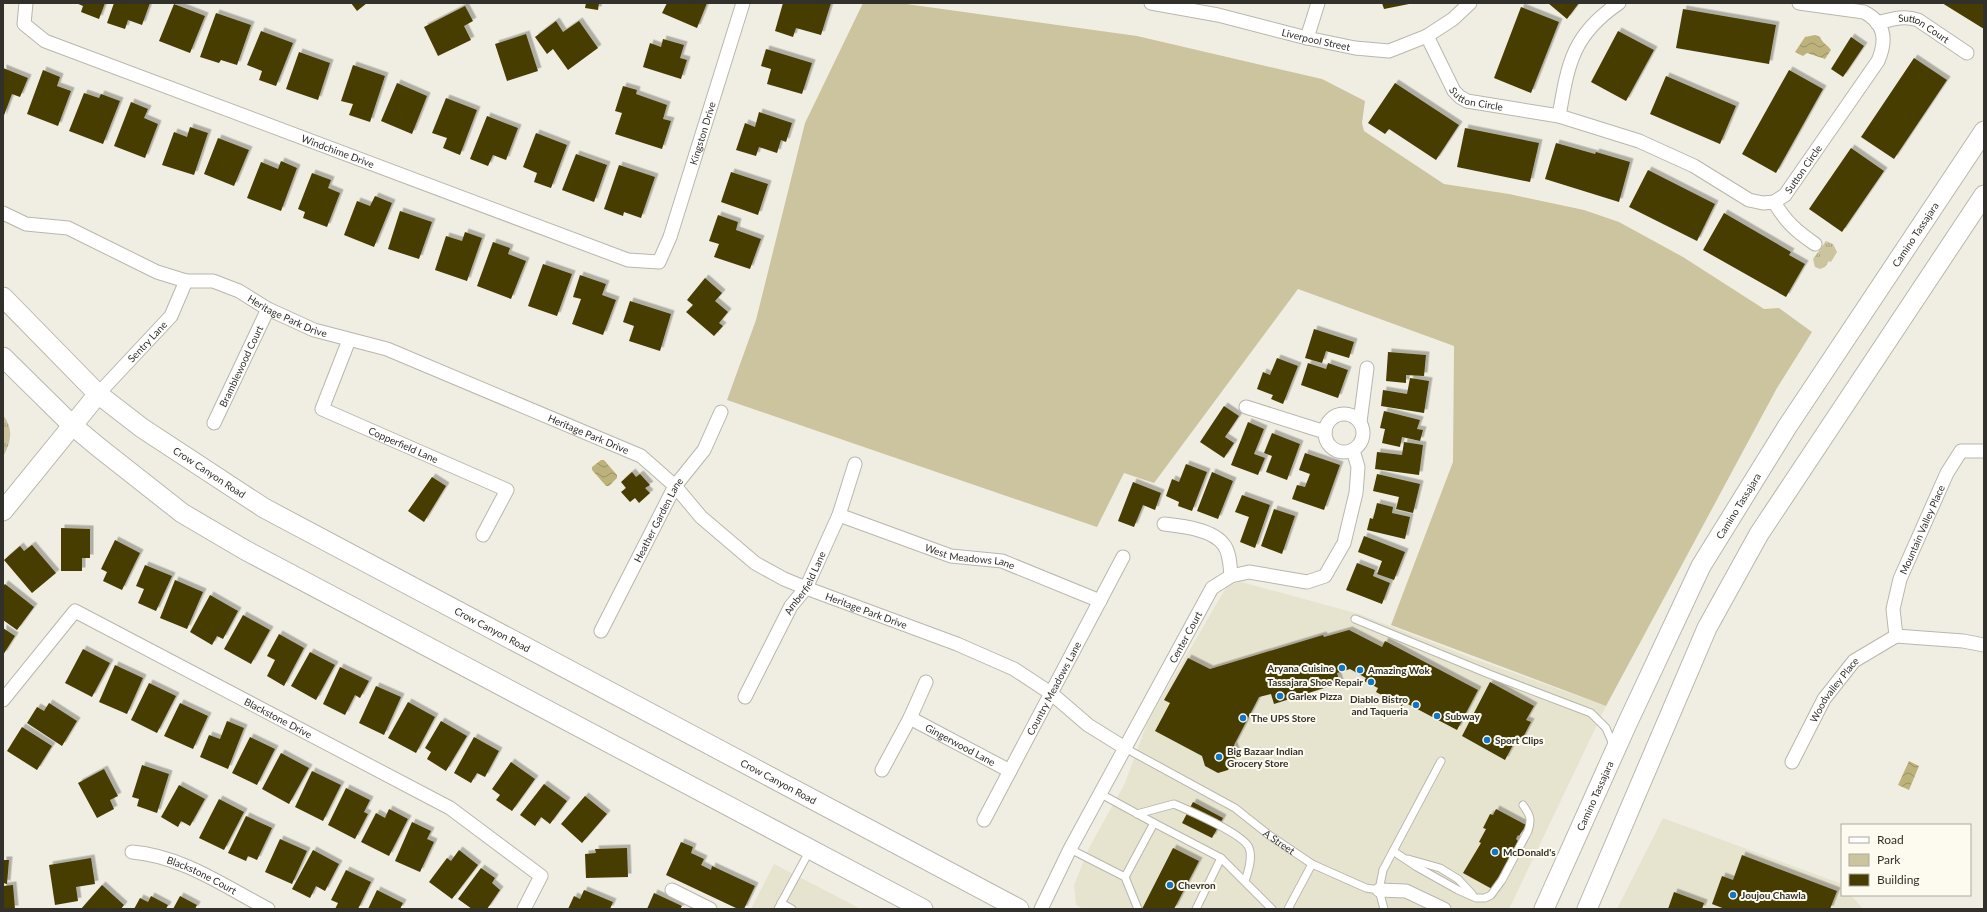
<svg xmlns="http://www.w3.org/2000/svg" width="1987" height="912" viewBox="0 0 1987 912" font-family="Lato,sans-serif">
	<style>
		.built { fill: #e6e3cf }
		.green { fill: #cbc49e }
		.park { fill: url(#park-tufts) }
		.water { fill: url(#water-waves) }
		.building { fill: #463c00; filter: url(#shadow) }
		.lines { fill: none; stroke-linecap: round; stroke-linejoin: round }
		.lane-casing { stroke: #b9b7ac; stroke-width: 9 }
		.street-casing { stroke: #b9b7ac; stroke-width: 15 }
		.secondary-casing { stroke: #b9b7ac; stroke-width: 21 }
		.lane { stroke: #fff; stroke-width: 7 }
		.street { stroke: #fff; stroke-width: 13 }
		.secondary { stroke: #fff; stroke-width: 19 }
		.poi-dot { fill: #1374c0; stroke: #fdfbef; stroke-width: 1.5 }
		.labels { text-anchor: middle; stroke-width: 4; stroke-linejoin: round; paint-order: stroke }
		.street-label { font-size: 10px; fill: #31302b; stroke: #fdfbef }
		.poi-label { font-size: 10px; font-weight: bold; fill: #31302b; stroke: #fdfbef; text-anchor: start }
	</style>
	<defs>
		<pattern id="park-tufts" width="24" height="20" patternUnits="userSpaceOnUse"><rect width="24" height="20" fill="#cbc49e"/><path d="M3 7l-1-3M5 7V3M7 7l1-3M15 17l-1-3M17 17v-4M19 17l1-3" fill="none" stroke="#a5a081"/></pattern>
		<pattern id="water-waves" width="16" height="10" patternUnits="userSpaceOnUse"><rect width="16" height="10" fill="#bdb27b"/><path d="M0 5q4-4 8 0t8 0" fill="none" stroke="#9a9165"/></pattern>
		<filter id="shadow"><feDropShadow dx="3.5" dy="-3.5" stdDeviation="0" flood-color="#0004"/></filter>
	</defs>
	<rect width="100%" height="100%" fill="#f0eee2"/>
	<path class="built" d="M1241,582l118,32 113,44 134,48 -97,203h-426l-7,-4 -2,-20 15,-37 36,-65 22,-60 80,-137z
		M1663,818l179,66v11h9l12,14h-246z
		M774,864l87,45h-110z"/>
	<path class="green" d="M863,3h36l238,33 185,43 43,22 -3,22 2,8 80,53 65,10 75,16 35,12 64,35 81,52 15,-1 33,24 -35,56 -171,318 -215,-81 62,-163 1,-116 -156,-57 -144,194 -30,-10 -27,54 -370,-127 29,-80 49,-197z"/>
	<path class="park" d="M1826,241l7,3 4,8 -6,10 -2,-1 -4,6 -5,2 -5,-2 -2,-8z
		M3,415c11,14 8,27 0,42z"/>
	<path class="water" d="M1815,35l5,2c2,6 8,8 11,13l-6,9 -18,-6 -4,3 -8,-4 10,-15z
		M601,460h3l13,15v3l-8,8h-3l-14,-16v-3z
		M1909,761l10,5 -10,24 -11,-5z"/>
	<path class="building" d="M76,3h29l-6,16 -18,-7 2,-6z
		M114,3h36l-8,22 -14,-5 -3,9 -18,-6z
		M351,3h16l-10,8z
		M586,3h13l-1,7 -13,-2z
		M667,3h40l-10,25 -35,-15z
		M783,3h48l-10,32 -25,-7 -3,9 -18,-6z
		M1382,3h27v1l-25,5z
		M1548,3h31l-12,16z
		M1942,3h42v26z
		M174,4l31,12 -15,37 -31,-12z
		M465,6l8,15 -9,5 7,14 -33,16 -14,-29z
		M1521,7l38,15 -28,71 -37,-15z
		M1683,9l93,16 -7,39 -93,-16z
		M216,13l35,12 -14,40 -16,-5 -2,3 -19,-6z
		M556,21l7,11 16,-11 19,27 -30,22 -15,-21 -6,5 -12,-17z
		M261,31l32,12 -17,43 -17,-6 3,-9 -15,-6z
		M1618,31l36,19 -28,51 -35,-19z
		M526,34l12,37 -31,10 -12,-37z
		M1851,37l13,9 -21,31 -12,-8z
		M663,39l21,6 -4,13 7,2 -6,19 -38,-12 7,-24 11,4z
		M766,49l46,14 -10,31 -35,-10 4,-15 -10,-3z
		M299,52l31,11 -12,37 -32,-11z
		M1914,58l33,22 -53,79 -33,-22z
		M353,65l32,11 -15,46 -21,-7 4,-11 -12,-3z
		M3,68l25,10 -8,19 -8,-3 -9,24z
		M43,70l17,7 -3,9 14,5 -13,35 -31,-12z
		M1789,70l34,19 -47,84 -34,-19z
		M1666,76l70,30 -16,38 -70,-30z
		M397,83l30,13 -15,38 -31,-13z
		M1395,83l64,42 -23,35 -47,-31 -4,5 -17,-11z
		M623,86l14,4 -1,4 31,11 -4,14 8,2 -9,28 -47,-15 7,-21 -7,-2z
		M84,93l15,5 2,-4 19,7 -17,43 -34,-13z
		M446,98l31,12 -17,45 -17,-7 4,-10 -15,-5z
		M131,102l17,7 -4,9 14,6 -13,34 -31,-12z
		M759,112l33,11 -6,19 -5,-2 -4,13 -18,-6 -3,9 -20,-6 9,-27 10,4z
		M487,116l31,12 -12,32 -13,-5 -5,11 -18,-7z
		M190,127l18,6 -14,42 -32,-10 12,-33 13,5z
		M1465,128l74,15 -9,39 -73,-15z
		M536,133l31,12 -16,43 -17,-6 3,-9 -14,-6z
		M218,138l31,12 -15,36 -30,-12z
		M1556,143l39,11 1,-2 34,10 -11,40 -74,-23z
		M1851,148l33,23 -42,61 -33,-23z
		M576,154l31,11 -13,37 -32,-12z
		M281,161l16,7 -16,43 -34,-13 14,-36 17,7z
		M619,165l36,12 -14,41 -17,-6 -1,4 -19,-7z
		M1648,170l67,34 -18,37 -68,-34z
		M731,172l37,12 -10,31 -37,-13z
		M312,173l19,7 -3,8 12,5 -13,34 -24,-9 2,-6 -7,-3z
		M375,196l17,7 -18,44 -30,-12 13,-34 13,5z
		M400,211l32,11 -13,37 -31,-10z
		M1724,213l67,39 -2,3 16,9 -19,33 -83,-47z
		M718,215l20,7 -2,8 25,9 -11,30 -36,-12 5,-13 -10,-3z
		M465,232l17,6 -15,43 -32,-11 11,-34 16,5z
		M493,242l17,6 -2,6 18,7 -15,38 -34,-13z
		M543,264l29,10 -15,42 -29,-10z
		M580,275l26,9 -4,11 14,5 -13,35 -31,-11 9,-25 -8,-2z
		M705,278l17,15 -7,8 13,11 -9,11 4,3 -9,10 -28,-24 7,-7 -6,-5z
		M630,301l41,13 -11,37 -31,-10 5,-15 -11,-4z
		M1314,329l40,13 -5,16 -23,-7 -4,12 -17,-5z
		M1388,352l38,3 -2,21 -18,-1v8l-20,-2z
		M1277,358l21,8 -15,38 -12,-5 2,-4 -16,-6 6,-17 7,3z
		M1308,363l18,6 2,-6 20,7 -10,28 -37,-13z
		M1410,378l19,3 -5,32 -43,-7 2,-16 24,4z
		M1224,406l15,10 -14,21 9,6 -10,15 -24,-16z
		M1384,411l36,9 -3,9 6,1 -3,11 -18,-4 -2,10 -18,-4 3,-14 -5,-1z
		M1248,422l16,7 -10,25 11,4 -7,17 -27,-10z
		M1272,433l28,11 -13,36 -21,-8 6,-16 -8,-3z
		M1404,442l19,3 -4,30 -44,-6 2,-17 25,3z
		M1305,453l35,12 -16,45 -32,-11 5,-14 8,2 5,-13 -11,-4z
		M1186,464l21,8 -15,39 -14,-5 1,-4 -13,-6 6,-17 7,3z
		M632,472l4,5 4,-3 10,11 -5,3 5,5 -11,10 -4,-5 -5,4 -9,-10 5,-4 -5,-6z
		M1212,472l21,9 -15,38 -21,-8z
		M1377,474l43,10 -7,29 -17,-4 3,-12 -26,-6z
		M432,477l14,9 -22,36 -16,-11z
		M1133,482l28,11 -6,17 -12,-5 -9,22 -16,-6z
		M1242,495l28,10 -15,43 -15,-6 9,-25 -14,-5z
		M1377,503l16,4 -1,6 18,4 -5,22 -38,-9 3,-12 3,1z
		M1274,509l21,7 -13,38 -21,-8z
		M61,528l29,1v29h-8v13h-21z
		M1364,536l41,16 -11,28 -17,-6 5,-13 -24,-9z
		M115,540l25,13 -18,37 -19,-9 4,-9 -6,-3z
		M32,545l24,28 -24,20 -28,-33 16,-14 4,5z
		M1357,563l18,7 -2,6 17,7 -8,21 -36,-14z
		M145,565l27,11 -16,35 -18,-8 6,-14 -8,-3z
		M175,580l28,12 -16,37 -27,-11z
		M5,584l29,23 -17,23 -14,-10v-34z
		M210,595l28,16 -15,28 -6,-3 -5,9 -22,-13z
		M243,615l27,15 -19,34 -27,-15z
		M3,628l12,8 -12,19z
		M1349,630l33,17 3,-6 93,49 -21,40 -53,-28 -2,4 -26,-14 2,-4 -14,-7 2,-3 -16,-9 -13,4 3,10 -66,21 -3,-10 -12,3 -25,48 3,10 -9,15 -10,3 -13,-7 -3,-10 -47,-25 15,-28 -6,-3 24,-42 22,11 113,-34 1,2z
		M279,634l25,14 -20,38 -17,-10 8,-16 -8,-4z
		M83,649l27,14 -18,34 -27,-14z
		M310,652l25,13 -19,35 -25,-14z
		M115,665l28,13 -16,36 -28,-12z
		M340,667l29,14 -9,17 -5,-3 -10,20 -22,-11z
		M1490,682l44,24 -8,14 5,2 -12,23 -5,-2 -9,17 -43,-24z
		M149,683l27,13 -19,37 -26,-13z
		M376,686l25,11 -17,38 -25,-12z
		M408,702l27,15 -19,36 -28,-15z
		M49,703l28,18 -15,25 -35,-23 10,-16 7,4z
		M180,703l28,13 -15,33 -29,-13z
		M227,721l17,7 -16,41 -28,-12 9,-22 11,4z
		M441,721l26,15 -21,35 -19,-12 4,-7 -6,-4z
		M22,727l30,19 -15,24 -30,-19z
		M250,737l25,12 -18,36 -25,-12z
		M474,737l25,14 -14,26 -8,-4 -6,10 -17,-10z
		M281,753l28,15 -20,36 -27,-15z
		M511,762l24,17 -23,32 -16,-11 4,-5 -8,-6z
		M142,765l27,9 -12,39 -20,-7 2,-7 -7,-2z
		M104,769l14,27 -8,4 4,9 -17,9 -19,-35z
		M312,771l29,14 -18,36 -28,-14z
		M544,784l23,17 -17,23 -9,-7 -6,9 -15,-11z
		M179,785l26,14 -15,27 -9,-5 -3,6 -17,-10z
		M346,788l24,12 -6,12 4,2 -13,25 -27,-14z
		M585,796l22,18 -25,29 -21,-19z
		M219,799l25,13 -20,38 -25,-12z
		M1193,802l30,16 -11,20 -30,-15z
		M389,809l19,10 -19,37 -28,-14 15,-29 9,5z
		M1496,809l30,16 -7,11 -1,-1 -2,4 2,2 -26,48 -29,-16 18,-30 -2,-1 7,-13 -3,-1 7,-14 3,1z
		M246,816l26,12 -15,32 -9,-4 -2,5 -18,-8z
		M412,822l19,9 -4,8 7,3 -14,30 -25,-11z
		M280,839l27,12 -15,33 -27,-12z
		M681,842l12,5 -2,6 13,6 -3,6 10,5 1,-4 43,20 -11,23h-6l-72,-34z
		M627,848l1,29 -42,1 -1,-24 11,-1 -1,-4z
		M1173,848l26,13 -25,48h-32z
		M313,850l26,14 -14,27 -9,-5 -6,12 -18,-9z
		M459,850l19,15 -26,34 -23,-17 18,-24 4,3z
		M1742,855l95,36 -7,18h-105l-13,-5 10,-28 11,4z
		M91,858l4,26 -19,3 2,14 -23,4 -6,-40z
		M3,860h6l-2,24 -4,-1z
		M481,868l14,10 -3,5 8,7 -13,19h-15l-14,-10z
		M346,870l25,12 -13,27h-23l3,-6 -7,-3z
		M13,885l2,24h-12v-23z
		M102,885l22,20 -3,4h-40z
		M377,890l26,13 -3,6h-32z
		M584,890l29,12 -3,7h-42l6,-13 6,3z
		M1674,892l30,11 -2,6h-34z
		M654,893l28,13 -2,3h-33z
		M151,896l17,9 -2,4h-32l6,-11 8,4z
		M180,896l17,9 -2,4h-22z"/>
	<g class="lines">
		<defs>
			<g id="lane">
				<path d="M1355,619l134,55 102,39 15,15 8,19"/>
				<path id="s1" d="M1125,748l110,60 34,27 43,29 54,24 13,2"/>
				<path d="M1101,794l53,29 67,35"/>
				<path d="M1137,814l37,-10c14,6 71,31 75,44 4,10 -1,24 -4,33"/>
				<path d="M1070,849l55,28 13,32"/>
				<path d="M1393,851l24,16 41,23 18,8h9l6,-3 11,-15 26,-49c4,-12 2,-16 -5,-26"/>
				<path d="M1408,859l32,9 18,11 14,15"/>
				<path d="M1125,877l29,-54"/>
				<path d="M781,903l11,6"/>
				<path d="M778,909l32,-59"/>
				<path d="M1196,909l25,-51 51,51"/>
				<path d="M1288,909l24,-45"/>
				<path d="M1384,909l-5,-19 4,-20 58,-109"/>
			</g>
			<g id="street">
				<path id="s2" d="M26,3l-2,21 21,17 583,219 31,2 11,-25 73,-234"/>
				<path id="s3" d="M1151,3l67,12 89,23 48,10 34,3 38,-15 26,-17 17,-16"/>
				<path id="s4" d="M1877,23c15,-4 27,-8 41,-3l49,33"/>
				<path id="s5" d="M1427,36l27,55 6,6 7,4 92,15 80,25 55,25 55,34 14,3 11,-1 11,-7 93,-134c9,-21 7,-38 -14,-49l-65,-9"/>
				<path d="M1307,38l11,-35"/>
				<path d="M1559,116c9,-52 13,-81 60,-113"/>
				<path d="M1774,202c12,20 22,29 41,42"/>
				<path id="s6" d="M3,213l23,11 42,4 89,44 29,9h27l26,10 29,18 46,21 73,19 254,107 34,30 26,31 54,46 29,16 22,9 151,56 57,25 38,25 36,31 37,23"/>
				<path id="s7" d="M349,340l-27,69 185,81 -24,45"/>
				<path id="s8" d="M98,394l73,-78 15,-35"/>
				<path d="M1246,407l79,25"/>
				<circle cx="1344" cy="433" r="19"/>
				<path d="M1360,422l7,-54"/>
				<path id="s9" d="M214,423l54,-114"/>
				<path id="s10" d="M839,515l112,41 51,5 98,40"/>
				<path d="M1164,524c17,2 49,5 60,21 6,8 6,21 7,31"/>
				<path id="s11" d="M601,631l74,-145 29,-36 17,-38"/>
				<path id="s12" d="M1896,636l-3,-27 7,-30 47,-106 14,-22h23"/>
				<path d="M1896,636l67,5 21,4"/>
				<path id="s13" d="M745,697l46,-91 15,-18 33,-73 16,-51"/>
				<path id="s14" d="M3,700l72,-89 375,197 91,68 -17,33"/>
				<path id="s15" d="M910,718l100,53"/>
				<path id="s16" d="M1792,762l32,-63 30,-38 42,-25"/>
				<path d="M882,770l28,-52 16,-36"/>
				<path id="s17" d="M984,820l139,-263"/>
				<path id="s18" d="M132,852c50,4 92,34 136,57"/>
				<path d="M672,890l38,19"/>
				<path d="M1379,890l27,1 38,18"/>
				<path id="s19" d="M1041,909l29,-60 142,-261 19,-12 18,-4 58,10 18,-6 19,-33 12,-50 2,-26 -5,-17"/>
			</g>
			<g id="secondary">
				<path id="s20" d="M3,297l95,97 44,34 122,80 755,401"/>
				<path d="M3,357l69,68 25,21 85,67 63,37 678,359"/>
				<path d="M3,511l95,-117"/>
				<path id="s21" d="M1544,909l83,-185 74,-158 86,-139 197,-296"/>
				<path d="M1587,909l120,-281 52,-94 225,-339"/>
			</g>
		</defs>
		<use href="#lane" class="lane-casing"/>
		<use href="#street" class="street-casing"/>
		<use href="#secondary" class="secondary-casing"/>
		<use href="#lane" class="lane"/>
		<use href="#street" class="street"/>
		<use href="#secondary" class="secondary"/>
	</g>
	<g class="poi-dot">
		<circle cx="1342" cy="668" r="4"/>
		<circle cx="1360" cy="670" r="4"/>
		<circle cx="1371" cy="682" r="4"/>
		<circle cx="1280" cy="696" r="4"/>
		<circle cx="1416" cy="705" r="4"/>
		<circle cx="1437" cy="716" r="4"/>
		<circle cx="1243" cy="718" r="4"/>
		<circle cx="1487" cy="740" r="4"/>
		<circle cx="1219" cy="757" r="4"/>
		<circle cx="1495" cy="852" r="4"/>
		<circle cx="1170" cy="885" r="4"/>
		<circle cx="1733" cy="895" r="4"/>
	</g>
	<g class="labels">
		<g class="street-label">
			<text dy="4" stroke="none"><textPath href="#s4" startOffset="50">Sutton Court</textPath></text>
			<text dy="4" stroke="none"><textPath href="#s3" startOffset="169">Liverpool Street</textPath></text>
			<text dy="4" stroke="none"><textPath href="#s5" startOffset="86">Sutton Circle</textPath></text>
			<text dy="4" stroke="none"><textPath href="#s2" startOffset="838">Kingston Drive</textPath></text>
			<text dy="4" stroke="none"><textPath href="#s2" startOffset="361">Windchime Drive</textPath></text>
			<text dy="4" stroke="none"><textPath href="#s5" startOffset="450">Sutton Circle</textPath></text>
			<text dy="4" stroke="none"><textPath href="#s21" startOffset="772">Camino Tassajara</textPath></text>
			<text dy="4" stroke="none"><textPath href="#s6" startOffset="307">Heritage Park Drive</textPath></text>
			<text dy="4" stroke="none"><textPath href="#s8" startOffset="72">Sentry Lane</textPath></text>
			<text dy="4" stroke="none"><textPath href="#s9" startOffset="63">Bramblewood Court</textPath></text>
			<text dy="4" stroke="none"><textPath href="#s6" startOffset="631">Heritage Park Drive</textPath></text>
			<text dy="4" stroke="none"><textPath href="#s7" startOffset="163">Copperfield Lane</textPath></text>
			<text dy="4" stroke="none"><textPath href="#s20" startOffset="272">Crow Canyon Road</textPath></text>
			<text dy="4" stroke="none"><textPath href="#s21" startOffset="448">Camino Tassajara</textPath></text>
			<text dy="4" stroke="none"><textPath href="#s11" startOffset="125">Heather Garden Lane</textPath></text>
			<text dy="4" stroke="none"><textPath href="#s12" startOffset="112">Mountain Valley Place</textPath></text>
			<text dy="4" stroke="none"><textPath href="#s10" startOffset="138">West Meadows Lane</textPath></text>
			<text dy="4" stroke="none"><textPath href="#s13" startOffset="129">Amberfield Lane</textPath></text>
			<text dy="4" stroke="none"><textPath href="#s6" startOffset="966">Heritage Park Drive</textPath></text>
			<text dy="4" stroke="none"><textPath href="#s20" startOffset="596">Crow Canyon Road</textPath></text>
			<text dy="4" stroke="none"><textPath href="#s19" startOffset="308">Center Court</textPath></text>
			<text dy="4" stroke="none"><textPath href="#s17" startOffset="149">Country Meadows Lane</textPath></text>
			<text dy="4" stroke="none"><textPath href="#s16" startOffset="84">Woodvalley Place</textPath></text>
			<text dy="4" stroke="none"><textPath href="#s14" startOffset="344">Blackstone Drive</textPath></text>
			<text dy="4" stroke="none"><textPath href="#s15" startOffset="57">Gingerwood Lane</textPath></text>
			<text dy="4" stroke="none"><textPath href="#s20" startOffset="920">Crow Canyon Road</textPath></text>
			<text dy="4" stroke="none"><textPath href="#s21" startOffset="124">Camino Tassajara</textPath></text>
			<text dy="4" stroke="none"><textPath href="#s1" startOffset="181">A Street</textPath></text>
			<text dy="4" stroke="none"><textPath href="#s18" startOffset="74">Blackstone Court</textPath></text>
		</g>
		<g class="poi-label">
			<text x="1334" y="672" text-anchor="end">Aryana Cuisine</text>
			<text x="1368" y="674">Amazing Wok</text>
			<text x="1363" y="686" text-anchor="end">Tassajara Shoe Repair</text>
			<text x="1288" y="700">Garlex Pizza</text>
			<text x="1408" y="703" text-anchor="end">Diablo Bistro<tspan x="1408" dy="12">and Taqueria</tspan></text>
			<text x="1445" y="720">Subway</text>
			<text x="1251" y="722">The UPS Store</text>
			<text x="1495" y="744">Sport Clips</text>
			<text x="1227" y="755">Big Bazaar Indian<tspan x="1227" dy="12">Grocery Store</tspan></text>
			<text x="1503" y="856">McDonald's</text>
			<text x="1178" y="889">Chevron</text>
			<text x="1741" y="899">Joujou Chawla</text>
		</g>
	</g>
	<rect width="1987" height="912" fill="none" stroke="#31302b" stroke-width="8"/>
	<rect x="1841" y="824" width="130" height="72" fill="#fdfbef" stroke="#abaaa1"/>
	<rect x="1849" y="837" width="20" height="6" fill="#ffffff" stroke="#abaaa1"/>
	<text x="1877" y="844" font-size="12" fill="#31302b">Road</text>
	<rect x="1849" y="854" width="20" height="12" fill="#cbc49e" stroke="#abaaa1"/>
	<text x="1877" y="864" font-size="12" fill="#31302b">Park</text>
	<rect x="1849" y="874" width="20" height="12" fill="#463c00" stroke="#abaaa1"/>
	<text x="1877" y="884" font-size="12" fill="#31302b">Building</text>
</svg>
